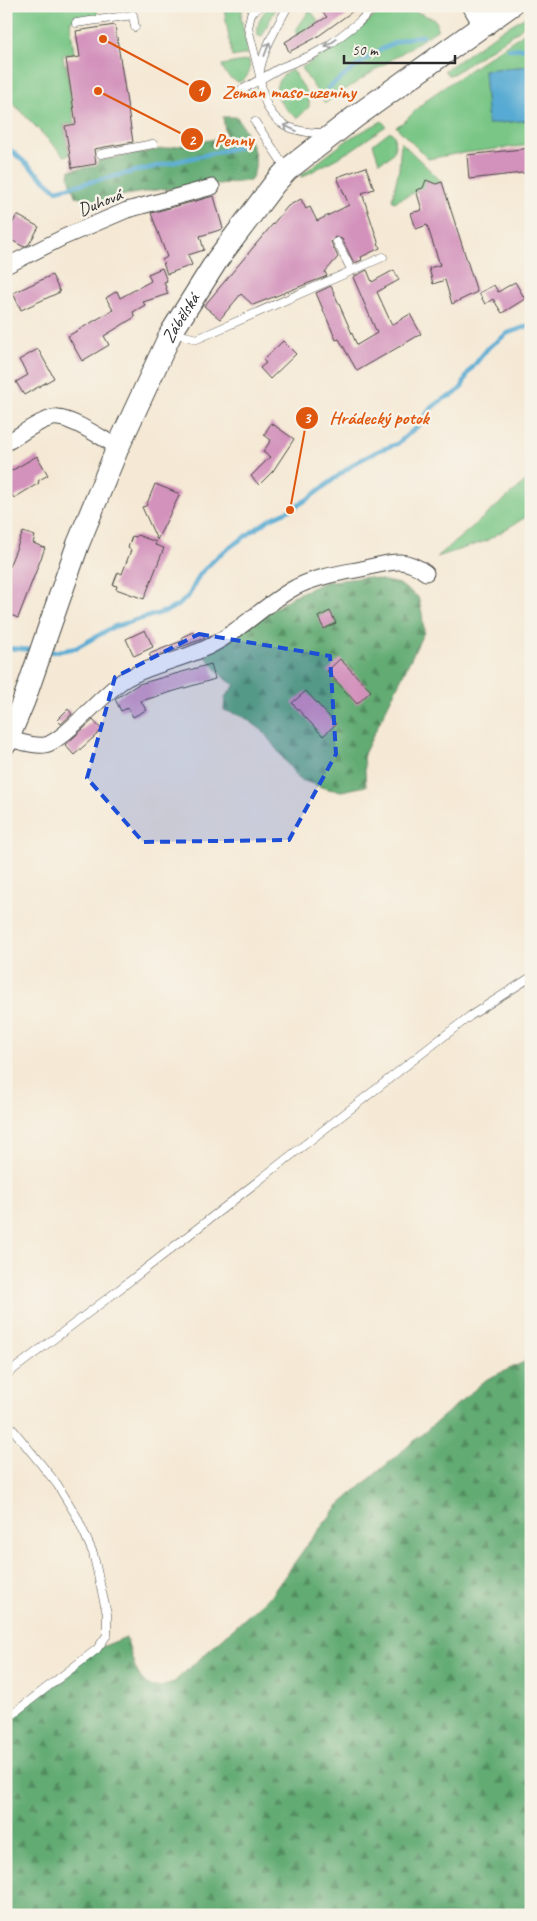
<svg xmlns="http://www.w3.org/2000/svg" width="537" height="1921" viewBox="0 0 537 1921" font-family="Caveat,sans-serif">
	<style>
		.grass { fill: #79c686; stroke: #527858 }
		.forest { fill: url(#forest-firs); stroke: #466b4f }
		.water { fill: #57aad3; stroke: #416a7f }
		.lines { fill: none; stroke-linecap: round; stroke-linejoin: round }
		.stream { stroke: #57aad3; stroke-width: 4.5 }
		.building { fill: #d392bc }
		.lane-casing { stroke: #494844; stroke-width: 9 }
		.street-casing { stroke: #494844; stroke-width: 17 }
		.secondary-casing { stroke: #494844; stroke-width: 24 }
		.lane { stroke: #fff; stroke-width: 8 }
		.street { stroke: #fff; stroke-width: 15 }
		.secondary { stroke: #fff; stroke-width: 22 }
		.oneway { stroke: #a0a0a0 }
		.marked { fill: #1d4ed8; fill-opacity: 0.2; stroke: #1d4ed8; stroke-width: 4; stroke-dasharray: 10 6; stroke-linejoin: round }
		.labels { text-anchor: middle; stroke-width: 5; stroke-linejoin: round; paint-order: stroke }
		.street-label { font-size: 18px; fill: #2b2b2b; stroke: #f7f3e8 }
		.leader { fill: none; stroke: #df570e; stroke-width: 2 }
		.callout-dot { fill: #df570e; stroke: #f7f3e8; stroke-width: 2 }
		.mark-label { font-size: 15px; text-anchor: middle; font-weight: bold; fill: #fff }
		.callout-label { font-size: 19px; text-anchor: middle; font-weight: bold; fill: #df570e; stroke: #f7f3e8; stroke-width: 5; stroke-linejoin: round; paint-order: stroke }
	</style>
	<defs>
		<pattern id="forest-firs" width="22" height="20" patternUnits="userSpaceOnUse" patternTransform="scale(1.25)"><rect width="22" height="20" fill="#62ab73"/><path d="M5 1l3.5 6h-7zM16 11l3.5 6h-7z" fill="#518b5f"/></pattern>
	</defs>
	<rect width="100%" height="100%" fill="#f7f3e8"/>
	<filter id="ink" filterUnits="userSpaceOnUse"><feTurbulence type="fractalNoise" baseFrequency=".02" numOctaves="2"/><feDisplacementMap in="SourceGraphic" scale="10" xChannelSelector="R" yChannelSelector="G"/><feConvolveMatrix kernelMatrix="1 2 1 2 8 2 1 2 1" color-interpolation-filters="sRGB"/></filter>
	<filter id="wash" filterUnits="userSpaceOnUse"><feTurbulence type="fractalNoise" baseFrequency=".0096" numOctaves="4" result="noise"/><feDisplacementMap in="SourceGraphic" scale="20" xChannelSelector="R" yChannelSelector="G"/><feGaussianBlur stdDeviation="1.12" result="paint"/><feColorMatrix in="noise" values="0 0 0 0 0 0 0 0 0 0 0 0 0 0 0 0 0 1.4 0 .05"/><feComposite in="paint" operator="in"/></filter>
	<g filter="url(#wash)">
		<rect width="100%" height="100%" fill="#f5e9d5"/>
		<path class="grass" d="M6,6h91l1,10 -28,5 4,32 -11,2 1,9h2l8,59 -10,2 5,30 -5,1 -58,-60z
			M229,6h14l-2,11 7,37 -16,3 -8,-49z
			M270,6h7l-15,30h-4c-2,-12 3,-22 12,-30z
			M385,6h17l32,13 3,4v7l-112,73 -24,-35c30,-19 59,-36 84,-62z
			M309,11h2l8,11 -23,14v-6z
			M531,13v6l-13,12 -65,43 -4,1 -5,-4 55,-39z
			M531,28v38l-47,4 4,54 43,-4v25l-76,9 -27,5 -32,-32 9,-6 22,-22z
			M249,60c2,10 0,18 -10,22 -9,-3 -15,-8 -17,-17z
			M292,70l17,25v12l-11,11c-20,-12 -34,-35 -6,-48z
			M382,121l4,5 -36,25 -48,26 -2,-1 50,-38z
			M390,131l4,4 1,15 -7,8 -9,4 -6,-18z
			M401,142l41,40 -8,2 -7,-3 -1,6 -32,15 -2,-2 7,-31z
			M531,477v37l-45,27 -49,16z"/>
		<path class="forest" d="M223,117h14c11,19 27,42 13,64l-93,9 -32,5 -20,8h-13l-17,-7 -6,-19 1,-7 27,-4 1,-5 128,-24z
			M367,577l32,7 19,13 4,16 2,19 -60,122 2,32 -24,5 -15,-2 -28,-10 -37,-49 -18,-13 -20,-7 1,-13 10,-12 -11,-7 -19,-22 88,-60 32,-14z
			M531,1359v556h-525v-196l91,-70 29,-12c5,15 10,50 30,50 5,1 13,-3 18,-5l98,-88 38,-53 29,-36 148,-126z"/>
		<path class="water" d="M531,66v54l-43,4 -4,-54z"/>
		<g class="lines">
			<path class="stream" d="M509,49l22,-1
				M328,88c28,-20 59,-51 95,-52
				M6,146l50,44 187,-44
				M6,648l29,2
				M47,651l7,1 22,-4 37,-21 54,-16 13,-7 9,-9 11,-21 19,-19 51,-36 20,-9 18,-11 47,-36 25,-13 17,-6 22,-19 10,-15 14,-11 12,-5 7,-7 6,-14 20,-25 20,-15 23,-8"/>
		</g>
		<g id="blocks">
			<path class="building" d="M317,6h43l-43,31 -28,15 -4,-10 42,-25z
				M115,25l18,117 -39,7 2,15 -24,4 -7,-42 11,-2 -10,-65 14,-2 -4,-26z
				M531,148v24l-62,7 -2,-24z
				M366,167l8,22 -12,4 18,55 -19,9 1,3 -8,3 -12,-24 -7,-2 -4,5 7,15 -13,15 2,4 -74,29 -12,-11 -21,25 -16,-13 84,-100 13,-7 5,10 4,-2 7,14 32,-16 -12,-28z
				M426,180l10,4 6,-2 35,110 -25,12 -7,-24 -12,4 -4,-16 11,-3 -13,-40 -11,4 -5,-16 11,-3 -6,-20 7,-2z
				M214,196l9,33 -23,7 4,14 -16,5 4,10 -25,9 -5,-14 5,-3 -16,-44z
				M17,215l22,12 -10,17 -5,3 -11,-6 -7,1v-12l3,-1z
				M162,268l5,13 -3,1 4,12 -25,8 2,3 -12,7 2,5 -31,19 5,9 -27,16 -14,-25 45,-26 -7,-12 11,-7 3,7 31,-17 -3,-7z
				M367,270l5,12 22,-12 5,10 -22,12 15,33 18,-11 11,20 -64,37 -18,-32 -3,1 -20,-47 15,-7 26,59 20,-12 -24,-56z
				M52,275l8,17 -39,18 -8,-17z
				M515,282l10,17 -23,14 -9,-14 -8,5 -6,-11 15,-8 4,7z
				M283,341l13,13 -26,25 -10,-11 6,-5 -3,-3z
				M38,349l16,29 -30,17 -8,-13 12,-7 -9,-15z
				M271,423l23,16 -21,32 -14,14 -8,-9 19,-19 -7,-5 8,-12 -7,-5z
				M37,456l11,19 -10,6 1,2 -25,15 -8,-13v-11z
				M155,484l25,10 -23,46 -15,-33 4,-1z
				M23,532l12,4 -2,7 12,5 -27,70 -12,-5v-39z
				M137,535l19,7 -1,3 9,3 -20,51 -28,-10 1,-3 -4,-1 5,-13 4,2 9,-24 -3,-2 4,-12 4,1z
				M330,611l6,12 -12,6 -6,-12z
				M145,630l8,17 -19,9 -8,-17z
				M193,632l2,4 8,-3 2,5 -54,20 -2,-4 35,-14 -2,-3z
				M340,659l31,32 -14,13 -30,-33z
				M211,664l4,15 -74,22 5,9 -13,7 -5,-9 -7,3 -6,-12 24,-15z
				M306,691l30,33 -13,12 -31,-33z
				M68,709l4,5 -11,10 -4,-4z
				M93,720l9,10 -28,25 -9,-10z"/>
		</g>
	</g>
	<g filter="url(#ink)">
		<use href="#blocks" fill-opacity="0" stroke="#494844" stroke-width="1"/>
		<g class="lines">
			<defs>
				<path id="lane" d="M288,6c-11,21 -24,42 -28,64 -1,6 1,13 2,19 6,35 30,44 62,44
					M76,23l57,-8 2,12
					M259,72l-11,-44 3,-14 9,-8
					M238,92l42,-24 32,-13 16,-9 31,-24 16,-16
					M255,122l31,46
					M101,154l52,-10
					M337,242l15,29
					M173,333l24,6 186,-82
					M6,1375l102,-77 313,-244 49,-38 61,-39
					M6,1421l51,63 20,33 16,36 14,61v21l-10,14 -91,70"/>
				<path id="street" d="M6,266l58,-29 63,-27 85,-23
					M6,443c13,-7 38,-27 52,-25 16,1 45,21 60,29
					M8,739c11,2 26,8 37,6 19,-4 58,-52 79,-65 27,-16 60,-20 88,-35 31,-16 54,-42 84,-58 22,-11 46,-14 70,-19 25,-6 38,-12 60,5"/>
				<g id="secondary">
					<path d="M474,6l11,19"/>
					<path id="s1" d="M6,743l18,-43 54,-156 40,-97 53,-114 46,-73 58,-77 12,-13 68,-53 155,-111"/>
				</g>
			</defs>
			<use href="#lane" class="lane-casing"/>
			<use href="#street" class="street-casing"/>
			<use href="#secondary" class="secondary-casing"/>
			<use href="#lane" class="lane"/>
			<use href="#street" class="street"/>
			<use href="#secondary" class="secondary"/>
		</g>
		<defs><path id="oneway-shaft" d="M-6 0H5M1.5-3L5.5 0L1.5 3" fill="none" stroke-width="1.6" stroke-linecap="round" stroke-linejoin="round" transform="scale(1.25)"/></defs>
		<g class="oneway">
			<use href="#oneway-shaft" transform="translate(331 43) rotate(145)"/>
			<use href="#oneway-shaft" transform="translate(267 49) rotate(-69)"/>
			<use href="#oneway-shaft" transform="translate(290 128) rotate(-156)"/>
		</g>
	</g>
	<path class="marked" d="M199,634l131,22 6,98 -47,86 -146,2 -56,-64 28,-101z"/>
	<g class="labels">
		<g class="street-label">
			<text transform="translate(100 202) rotate(-22)" y="6">Duhová</text>
			<text dy="6" stroke="none"><textPath href="#s1" startOffset="460">Zábělská</textPath></text>
		</g>
	</g>
	<path class="leader" d="M103 39L200 91M98 91L192 139M290 510L307 418"/>
	<g class="callout-dot">
		<circle cx="103" cy="39" r="5"/>
		<circle cx="98" cy="91" r="5"/>
		<circle cx="290" cy="510" r="5"/>
		<circle cx="200" cy="91" r="12"/>
		<circle cx="192" cy="139" r="12"/>
		<circle cx="307" cy="418" r="12"/>
	</g>
	<g class="mark-label">
		<text x="200" y="96">1</text>
		<text x="192" y="145">2</text>
		<text x="307" y="423">3</text>
	</g>
	<g class="callout-label">
		<text x="289" y="98">Zeman maso-uzeniny</text>
		<text x="234" y="146">Penny</text>
		<text x="379" y="424">Hrádecký potok</text>
	</g>
	<rect width="537" height="1921" fill="none" stroke="#f7f3e8" stroke-width="25"/>
	<path d="M344 55v8h111v-8" fill="none" stroke="#2b2b2b" stroke-width="2.5"/>
	<text x="352" y="55" font-size="15" fill="#2b2b2b" stroke="#f7f3e8" stroke-width="4" paint-order="stroke">50 m</text>
</svg>
